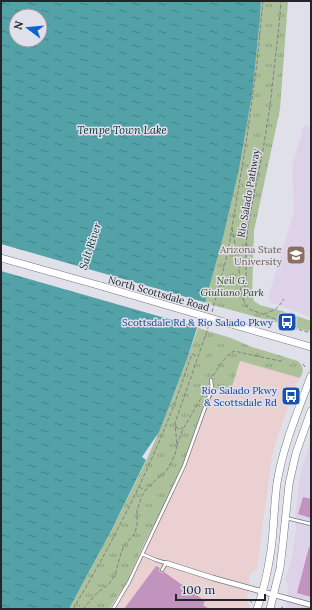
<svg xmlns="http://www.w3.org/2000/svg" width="312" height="610" viewBox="0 0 312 610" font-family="Lora,serif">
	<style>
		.commercial { fill: #ead0d0 }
		.education { fill: #ddd2e7 }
		.grass { fill: url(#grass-tufts) }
		.water { fill: url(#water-ripples); fill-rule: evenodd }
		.pier { fill: #e0e0eb }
		.building { fill: #c194be }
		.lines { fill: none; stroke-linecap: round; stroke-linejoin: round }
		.lane-casing { stroke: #777681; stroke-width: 4 }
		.street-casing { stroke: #777681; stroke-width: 6 }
		.secondary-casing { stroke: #777681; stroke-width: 8 }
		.primary-casing { stroke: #777681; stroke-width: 8 }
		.path { stroke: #808088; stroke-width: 1; stroke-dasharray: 4 2; stroke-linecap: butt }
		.lane { stroke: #fff; stroke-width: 2.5 }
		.street { stroke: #fff; stroke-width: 4.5 }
		.secondary { stroke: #fff; stroke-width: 7 }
		.primary { stroke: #fff; stroke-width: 7 }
		.primary-bridge-casing { stroke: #777681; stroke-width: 8; stroke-linecap: butt }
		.primary-bridge { stroke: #fff; stroke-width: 7 }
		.labels { text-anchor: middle; stroke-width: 3; stroke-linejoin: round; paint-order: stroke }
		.street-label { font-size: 10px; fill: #252529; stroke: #e0e0eb }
		.education-label { font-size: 10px; fill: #785e54; stroke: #e0e0eb; text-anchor: end }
		.park-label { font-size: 10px; font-style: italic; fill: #2e470e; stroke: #e0e0eb }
		.transit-label { font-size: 10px; fill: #164399; stroke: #e0e0eb; text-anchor: end }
		.water-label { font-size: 11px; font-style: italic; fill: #093234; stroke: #e0e0eb }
	</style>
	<defs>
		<pattern id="grass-tufts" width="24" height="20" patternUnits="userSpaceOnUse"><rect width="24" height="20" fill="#acc199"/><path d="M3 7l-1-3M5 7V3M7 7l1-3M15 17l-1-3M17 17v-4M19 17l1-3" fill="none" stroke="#8c9d7d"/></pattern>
		<pattern id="water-ripples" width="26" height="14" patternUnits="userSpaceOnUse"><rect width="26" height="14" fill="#52a2a7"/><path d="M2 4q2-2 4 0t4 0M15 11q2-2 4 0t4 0" fill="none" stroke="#448488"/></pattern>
	</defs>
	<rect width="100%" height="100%" fill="#e0e0eb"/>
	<path class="commercial" d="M240,361l60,17 -4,7 -18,50 -6,21 -15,113 -7,5 -3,26 3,8v1h-141l18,-27 17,-38 40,-77 31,-78 15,4z"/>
	<path class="education" d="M304,125l7,2v188l-4,1 -34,-13 -5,-4 26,-88 -2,-44z
		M311,438v171h-26l1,-1 2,-23 -3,-6 6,-16 5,-34 -1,-14 5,-40z"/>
	<path class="grass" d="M261,1h27l-8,108 -26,122 -2,64 2,6 6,4 22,6 29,10v9l-3,1 -103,-28c22,-80 41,-160 50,-241 3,-21 5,-41 6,-61z
		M198,328l33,10 21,9 46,14c6,6 6,10 2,17l-60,-17 -10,32 -15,-4 -31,78 -40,77 -17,38 -18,27h-40c27,-49 53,-98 77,-148 20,-43 36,-88 52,-133z"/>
	<path class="water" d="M1,1h260l-1,18 -8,75 -13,75 -16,68 -18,66 -18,56 -20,53 -8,20 -17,25 4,3 -34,69 -43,80h-68zM16,16h24v24h-24z"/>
	<path class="pier" d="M1,244l206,59 -7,25 -199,-57z"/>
	<path class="building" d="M303,497l8,2v19l-13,-4z
		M309,547h2v50l-14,-4z
		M156,566l4,2 -1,2 1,2 2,1 2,-1 41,29 -2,4 6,4h-85z"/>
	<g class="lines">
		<defs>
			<path id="lane" d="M286,518l25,6
				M142,554l14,6 10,3 -4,7
				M113,609l16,-27 55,-116 28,-78 -1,-8"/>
			<path id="street" d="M166,563l47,15 98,27"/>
			<path id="secondary" d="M257,609c7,-19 11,-39 14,-59 3,-22 3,-45 6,-67 6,-37 21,-72 34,-107
				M270,609l10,-41 3,-26 6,-58 7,-31 15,-42"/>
			<path id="primary" d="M1,258l100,28
				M231,324l80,23"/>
		</defs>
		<use href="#lane" class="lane-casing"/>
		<use href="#street" class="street-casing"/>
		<use href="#secondary" class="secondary-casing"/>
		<use href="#primary" class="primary-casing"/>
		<path class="path" d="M232,228l6,31 3,34 5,13 5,4 12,4 6,3 14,5 4,4 24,7
			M243,300l3,-22v-30l2,-23 15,-75 7,-44 9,-81 2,-24
			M212,312l16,-60 19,-115 10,-74 6,-62
			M264,314c12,-4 13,-5 20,-15
			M303,364l2,3
			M213,376c6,-10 11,-19 21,-25l46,10 4,-2
			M176,426l1,2 2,1 4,-1
			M177,445l5,-14 26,-45
			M139,487l6,3
			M250,599l2,5
			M73,609c36,-60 69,-124 95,-189 9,-21 16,-44 24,-66l5,2
			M83,609l15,-17 11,-8 6,-9 6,-22 3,-7 11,-13 2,-8v-15l5,-14 6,-9 19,-17 8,-15 2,-9 -2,-23 34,-98
			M280,609l4,-3"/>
		<use href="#lane" class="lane"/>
		<use href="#street" class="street"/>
		<use href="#secondary" class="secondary"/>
		<use href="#primary" class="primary"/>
		<defs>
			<path id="primary-bridge" d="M101,286l130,38"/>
		</defs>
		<use href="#primary-bridge" class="primary-bridge-casing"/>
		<use href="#primary-bridge" class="primary-bridge"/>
	</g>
	<defs>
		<symbol id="university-square" viewBox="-11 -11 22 22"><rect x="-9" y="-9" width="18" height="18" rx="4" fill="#8d6e63" stroke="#e0e0eb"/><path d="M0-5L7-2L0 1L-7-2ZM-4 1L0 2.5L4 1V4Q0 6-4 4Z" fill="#fff"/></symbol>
		<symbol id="bus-square" viewBox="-11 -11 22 22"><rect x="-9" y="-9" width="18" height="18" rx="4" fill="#1a4fb4" stroke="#e0e0eb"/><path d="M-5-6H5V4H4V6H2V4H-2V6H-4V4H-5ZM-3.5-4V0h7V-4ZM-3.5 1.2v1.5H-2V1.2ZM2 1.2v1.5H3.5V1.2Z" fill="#fff"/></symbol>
	</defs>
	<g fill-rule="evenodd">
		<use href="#university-square" x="285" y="244" width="22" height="22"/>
		<use href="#bus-square" x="276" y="311" width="22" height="22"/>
		<use href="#bus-square" x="280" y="385" width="22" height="22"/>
	</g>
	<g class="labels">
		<g class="street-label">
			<text transform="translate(248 193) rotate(-80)" y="4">Rio Salado Pathway</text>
			<text transform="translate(159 293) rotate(16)" y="4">North Scottsdale Road</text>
		</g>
		<g class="education-label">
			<text x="282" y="253">Arizona State<tspan x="282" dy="12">University</tspan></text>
		</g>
		<g class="park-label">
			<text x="232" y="284">Neil G.<tspan x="232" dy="12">Giuliano Park</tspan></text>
		</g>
		<g class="transit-label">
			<text x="273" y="326">Scottsdale Rd &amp; Rio Salado Pkwy</text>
			<text x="277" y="394">Rio Salado Pkwy<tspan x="277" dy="12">&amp; Scottsdale Rd</tspan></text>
		</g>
		<g class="water-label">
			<text x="122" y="134">Tempe Town Lake</text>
			<text transform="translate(90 246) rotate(-72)" y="4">Salt River</text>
		</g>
	</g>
	<rect width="312" height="610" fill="none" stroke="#252529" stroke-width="4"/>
	<g transform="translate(28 28) rotate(286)"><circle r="19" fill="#e0e0eb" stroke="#95959d"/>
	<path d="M0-3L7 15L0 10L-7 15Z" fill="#0965ce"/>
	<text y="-6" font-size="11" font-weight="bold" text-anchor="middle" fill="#252529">N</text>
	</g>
	<path d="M176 594v6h89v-6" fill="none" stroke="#252529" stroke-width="2"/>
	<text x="182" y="594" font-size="12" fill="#252529" stroke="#e0e0eb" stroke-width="3" paint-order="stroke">100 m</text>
</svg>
